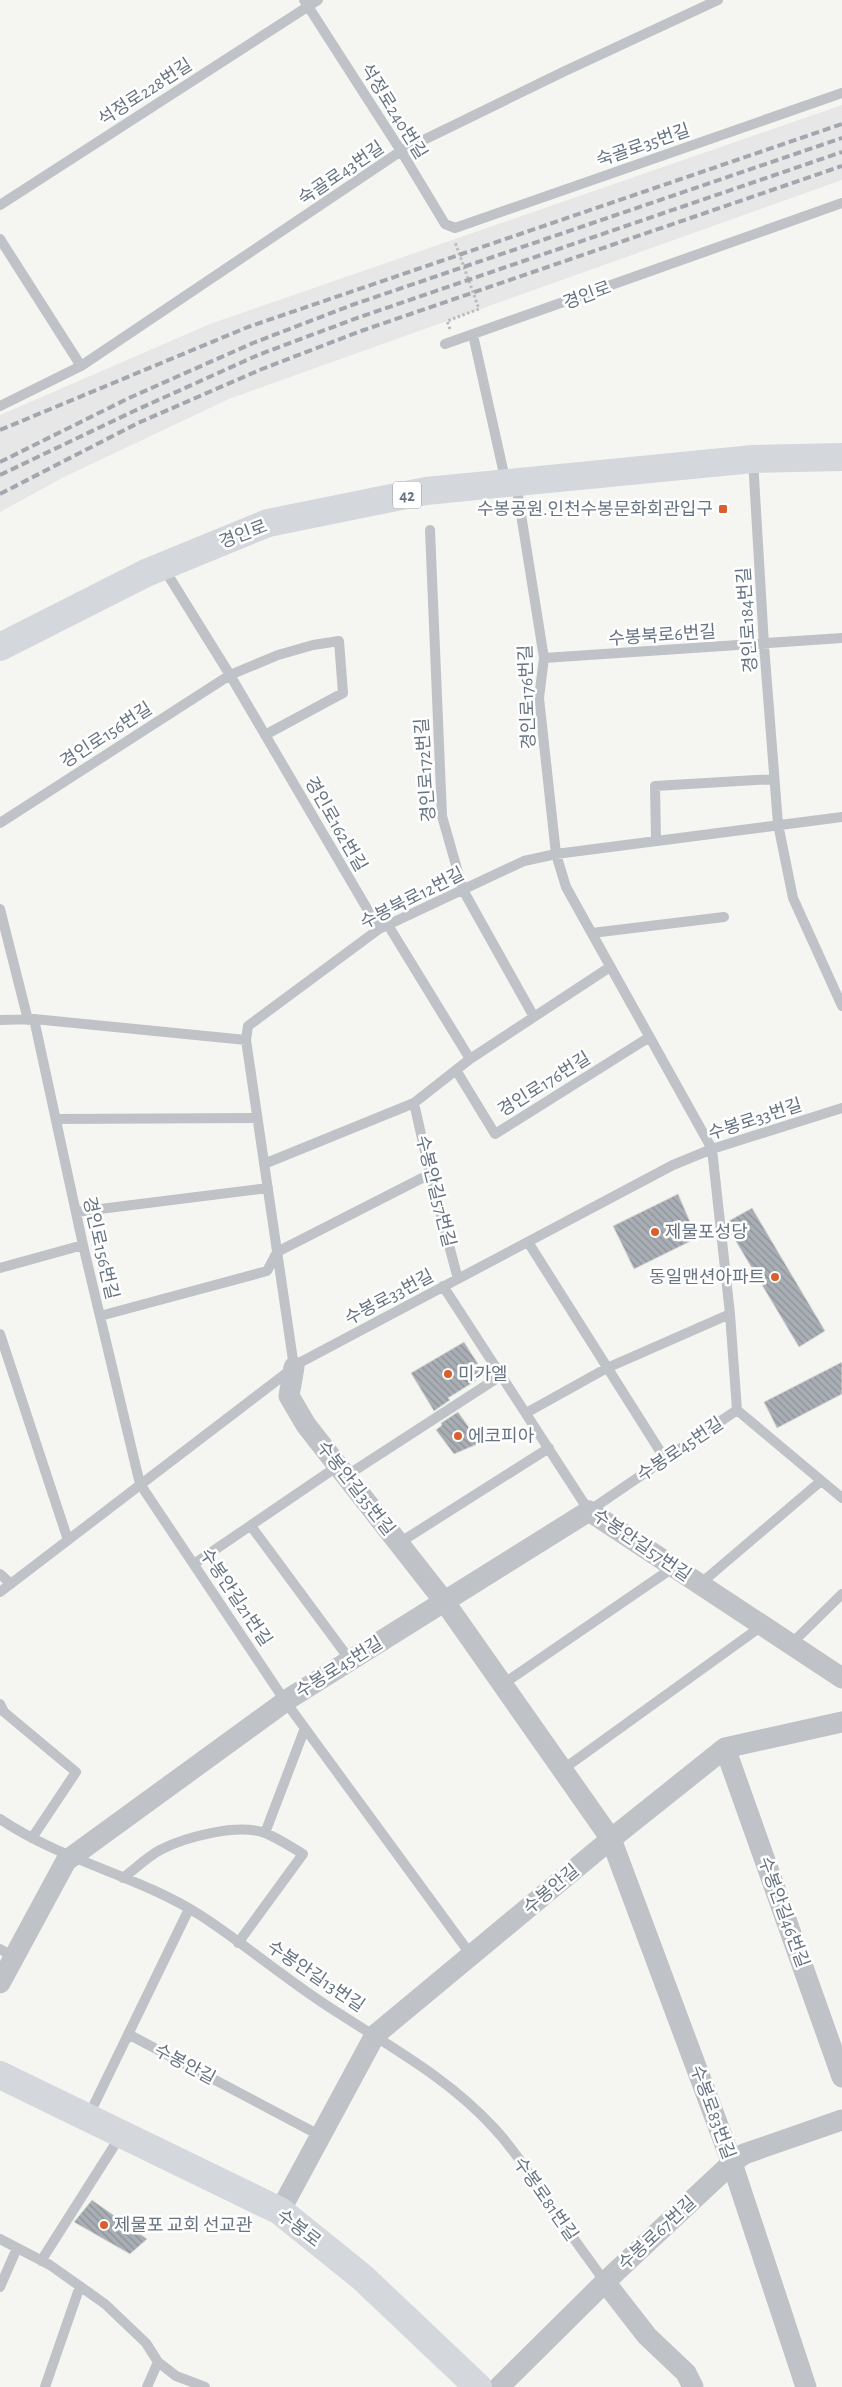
<svg xmlns="http://www.w3.org/2000/svg" width="842" height="2387" viewBox="0 0 842 2387" font-family="'Alegreya Sans','Noto Sans KR',sans-serif">
	<style>
		.built { fill: #e6e7e6 }
		.building { fill: url(#building-back-hatch); stroke: #d7d7d5 }
		.lines { fill: none; stroke-linecap: round; stroke-linejoin: round }
		.path { stroke: #b9bbbe; stroke-width: 3; stroke-dasharray: 2.5 2.5; stroke-linecap: butt }
		.lane { stroke: #bfc2c6; stroke-width: 10 }
		.street { stroke: #bfc2c6; stroke-width: 21 }
		.secondary { stroke: #d4d8dc; stroke-width: 28 }
		.primary { stroke: #d4d8dc; stroke-width: 28 }
		.rail { stroke: #a2a7ad; stroke-width: 4; stroke-dasharray: 8 4; stroke-linecap: butt }
		.poi-dot { fill: #d95f2f; stroke: #fff; stroke-width: 2 }
		.labels { text-anchor: middle; stroke-width: 5; stroke-linejoin: round; paint-order: stroke }
		.shield { fill: #fff; stroke: #949ea8; stroke-width: 1 }
		.shield-label { font-size: 16px; font-weight: bold; fill: #667482 }
		.street-label { font-size: 18px; fill: #667482; stroke: #fff }
		.poi-label { font-size: 18px; fill: #667482; stroke: #fff; text-anchor: start }
	</style>
	<defs>
		<pattern id="building-back-hatch" width="6" height="6" patternUnits="userSpaceOnUse" patternTransform="scale(1.25)"><rect width="6" height="6" fill="#a8aeb4"/><path d="M-1 5l2 2M0 0l6 6M5-1l2 2" fill="none" stroke="#8d9298"/></pattern>
	</defs>
	<rect width="100%" height="100%" fill="#f5f6f2"/>
	<path class="built" d="M842,105v75l-613,219 -165,78 -64,35v-97l210,-91z"/>
	<path class="building" d="M678,1194l19,44 -63,31 -21,-43z
		M752,1208l73,123 -26,16 -71,-119 -1,-6z
		M464,1342l21,33 -37,23 2,2 -16,11 -23,-38z
		M842,1362v32l-65,34 -13,-26z
		M458,1412l22,31 -26,11 -18,-24 6,-5 -1,-2z
		M92,2200l55,39 -17,15 -56,-32z"/>
	<g class="lines">
		<path class="path" d="M450,329l-3,-8 32,-12 -24,-67"/>
		<path class="lane" d="M304,0l97,151 44,73 10,4 387,-135
			M0,205l318,-205
			M0,239l81,127
			M473,335l33,148
			M445,344l397,-141
			M0,406l81,-40 320,-215 164,-80 153,-71
			M753,460l11,185 14,179 15,74 49,108
			M516,483l28,175 -5,40 17,156 10,33 146,262 18,165 7,96 105,88
			M430,530l12,286 21,74 71,127
			M163,567l67,108 149,254
			M544,658l298,-20
			M0,823l230,-148 48,-20 35,-10 26,-4 4,52 -78,42
			M656,840l-1,-54 119,-7
			M0,909l28,111
			M388,925l82,134
			M592,933l132,-16
			M34,1019l49,226 57,239 145,217 186,254
			M0,1020l34,-1 212,21
			M456,1070l39,64 153,-96
			M414,1103l16,71 28,105
			M56,1119l201,-1
			M264,1164l150,-61 56,-44 140,-92
			M76,1212l192,-24
			M528,1242l137,217
			M0,1268l83,-23
			M443,1286l146,225 148,-101
			M100,1316l167,-45 10,-19 153,-78
			M0,1334l68,206
			M294,1367l-48,-327 2,-14 131,-97 145,-68 32,-7 286,-37
			M526,1413l81,-45 123,-54
			M346,1476l156,-101
			M251,1526l99,134
			M399,1543l150,-95
			M194,1564l144,-98
			M0,1574l11,10
			M700,1584l121,-103
			M0,1592l301,-230 372,-197 39,-16 130,-41
			M791,1644l51,-50
			M503,1684l171,-117
			M0,1704l4,8 72,60 -44,66
			M562,1770l201,-145
			M0,1819c62,42 137,56 200,96 48,31 91,69 140,99 54,35 109,65 153,113 21,22 36,47 53,72 19,28 39,55 59,83
			M265,1833l40,-105
			M123,1878c12,-9 24,-21 37,-28 25,-13 78,-27 105,-17 13,5 26,14 38,21l-65,89
			M0,1949l14,8
			M128,2034l193,102
			M88,2117l101,-208
			M0,2239l50,26 55,39 41,39 12,19 18,14 29,11
			M41,2261l80,-126
			M0,2287l17,-39
			M45,2387l35,-101
			M147,2387l11,-25"/>
		<path class="street" d="M294,1367l-5,29 17,29 138,176 167,238 121,324 74,224
			M725,1748l117,329
			M0,1983l66,-122 224,-163 299,-187 253,167
			M280,2211l95,-176 236,-196 114,-91 117,-26
			M605,2282l42,54 39,37 7,14
			M499,2387l106,-105 127,-119 12,-9 98,-34"/>
		<path class="secondary" d="M0,2075l280,136 83,67 115,109"/>
		<path class="primary" d="M0,647l146,-74 122,-50 158,-32 327,-32 89,-2"/>
		<path class="rail" d="M0,430l248,-103 594,-203
			M0,462l129,-64 124,-55 99,-38 490,-167
			M0,475l134,-64 124,-56 99,-37 485,-166
			M0,494l138,-71 124,-54 99,-38 481,-165"/>
	</g>
	<g class="poi-dot">
		<rect x="718" y="504" width="10" height="10" rx="2.5"/>
		<circle cx="655" cy="1232" r="5"/>
		<circle cx="775" cy="1277" r="5"/>
		<circle cx="448" cy="1374" r="5"/>
		<circle cx="458" cy="1436" r="5"/>
		<circle cx="104" cy="2225" r="5"/>
	</g>
	<g class="labels">
		<rect class="shield" x="393" y="481.5" width="28" height="27" rx="4"/>
		<g class="shield-label">
			<text x="407" y="501">42</text>
		</g>
		<g class="street-label">
			<text transform="translate(145 92) rotate(-33)" y="6">석정로228번길</text>
			<text transform="translate(394 111) rotate(58)" y="6">석정로240번길</text>
			<text transform="translate(643 145) rotate(-19)" y="6">숙골로35번길</text>
			<text transform="translate(341 173) rotate(-34)" y="6">숙골로43번길</text>
			<text transform="translate(587 295) rotate(-20)" y="6">경인로</text>
			<text transform="translate(243 534) rotate(-21)" y="6">경인로</text>
			<text transform="translate(747 620) rotate(-94)" y="6">경인로184번길</text>
			<text transform="translate(662 635) rotate(-4)" y="6">수봉북로6번길</text>
			<text transform="translate(527 697) rotate(-92)" y="6">경인로176번길</text>
			<text transform="translate(106 735) rotate(-33)" y="6">경인로156번길</text>
			<text transform="translate(425 770) rotate(-94)" y="6">경인로172번길</text>
			<text transform="translate(336 824) rotate(60)" y="6">경인로162번길</text>
			<text transform="translate(412 898) rotate(-27)" y="6">수봉북로12번길</text>
			<text transform="translate(544 1084) rotate(-32)" y="6">경인로176번길</text>
			<text transform="translate(755 1119) rotate(-18)" y="6">수봉로33번길</text>
			<text transform="translate(436 1191) rotate(76)" y="6">수봉안길57번길</text>
			<text transform="translate(101 1248) rotate(77)" y="6">경인로156번길</text>
			<text transform="translate(389 1297) rotate(-28)" y="6">수봉로33번길</text>
			<text transform="translate(680 1449) rotate(-34)" y="6">수봉로45번길</text>
			<text transform="translate(356 1488) rotate(52)" y="6">수봉안길35번길</text>
			<text transform="translate(642 1545) rotate(34)" y="6">수봉안길57번길</text>
			<text transform="translate(236 1597) rotate(56)" y="6">수봉안길21번길</text>
			<text transform="translate(339 1667) rotate(-32)" y="6">수봉로45번길</text>
			<text transform="translate(551 1889) rotate(-40)" y="6">수봉안길</text>
			<text transform="translate(784 1912) rotate(70)" y="6">수봉안길46번길</text>
			<text transform="translate(316 1976) rotate(34)" y="6">수봉안길13번길</text>
			<text transform="translate(185 2064) rotate(28)" y="6">수봉안길</text>
			<text transform="translate(713 2112) rotate(70)" y="6">수봉로83번길</text>
			<text transform="translate(546 2199) rotate(55)" y="6">수봉로81번길</text>
			<text transform="translate(299 2228) rotate(37)" y="6">수봉로</text>
			<text transform="translate(657 2233) rotate(-43)" y="6">수봉로67번길</text>
		</g>
		<g class="poi-label">
			<text x="713" y="515" text-anchor="end">수봉공원.인천수봉문화회관입구</text>
			<text x="665" y="1238">제물포성당</text>
			<text x="765" y="1283" text-anchor="end">동일맨션아파트</text>
			<text x="458" y="1380">미가엘</text>
			<text x="468" y="1442">에코피아</text>
			<text x="114" y="2231">제물포 교회 선교관</text>
		</g>
	</g>
</svg>
